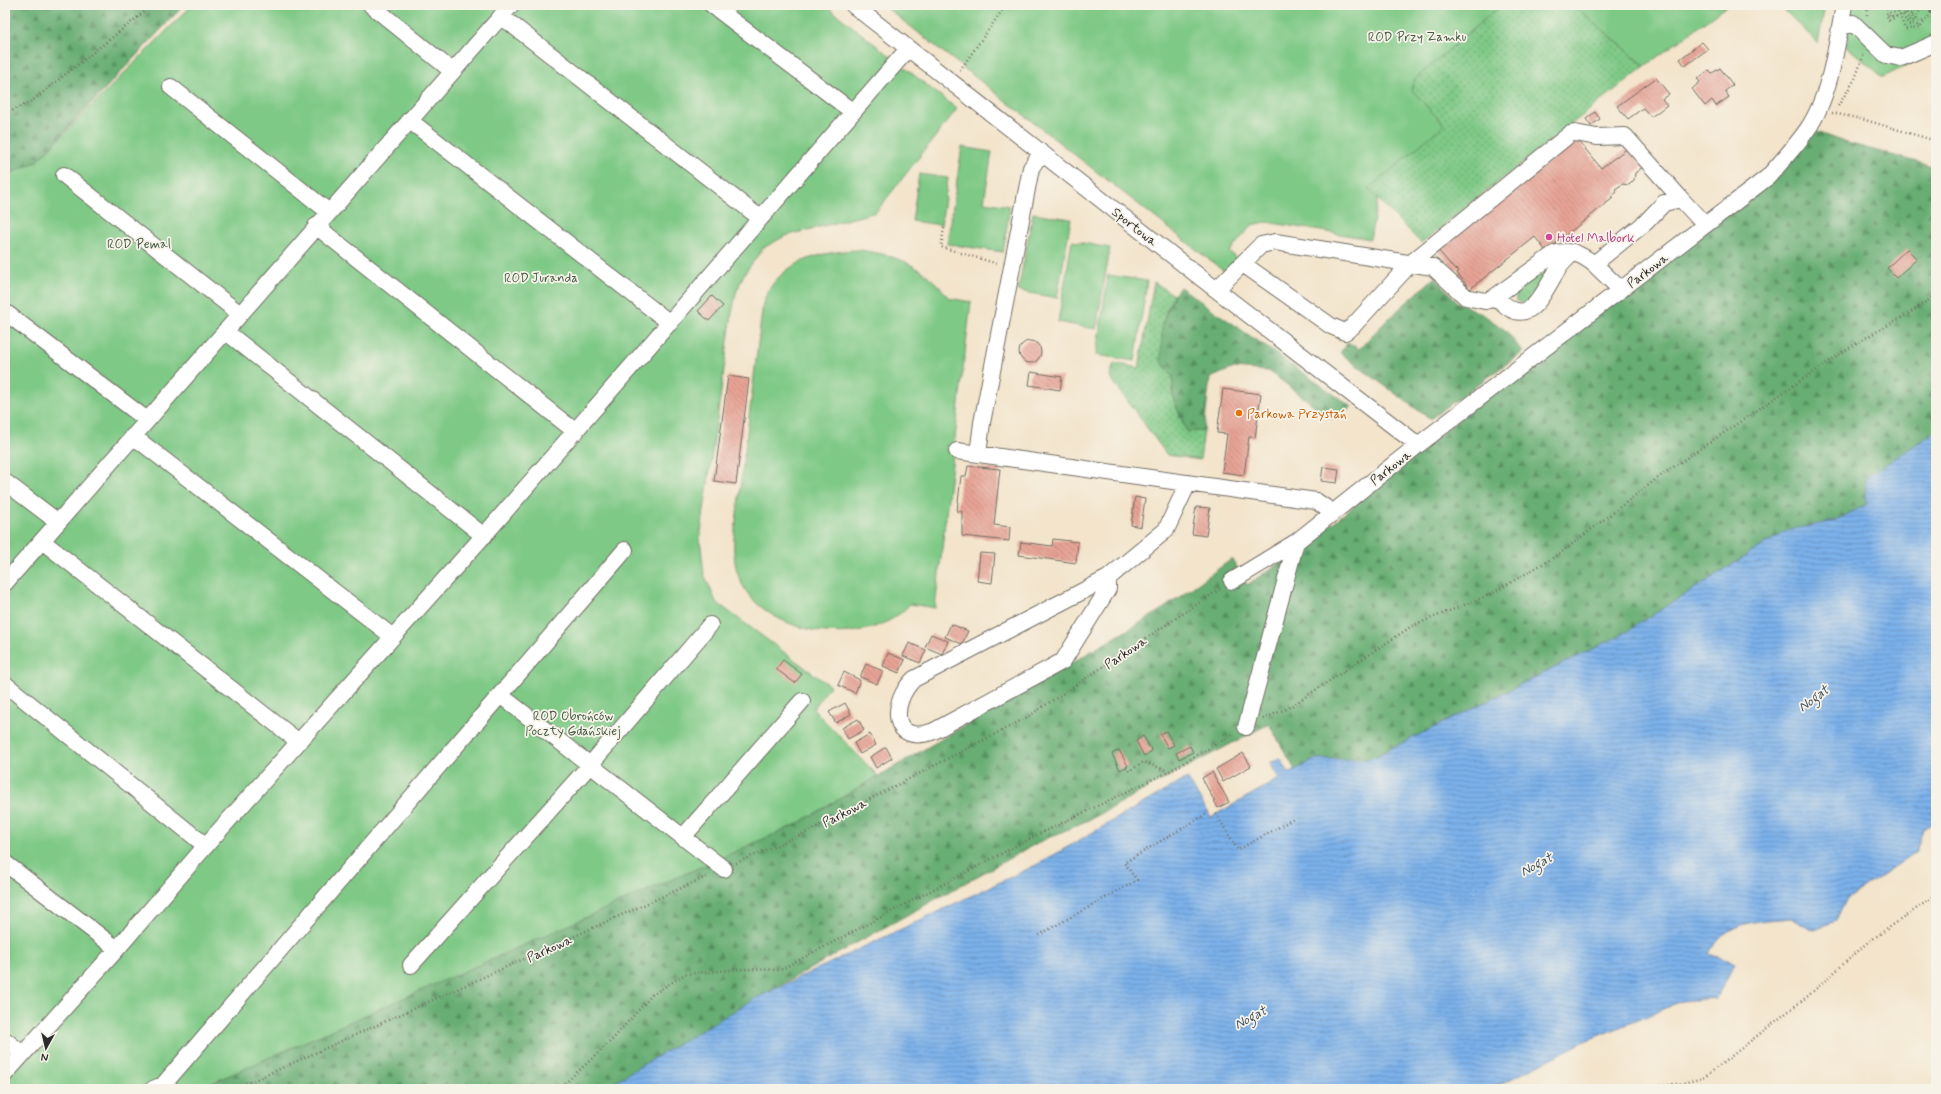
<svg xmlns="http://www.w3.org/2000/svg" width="1941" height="1094" viewBox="0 0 1941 1094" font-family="Mynerve,sans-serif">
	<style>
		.grass { fill: url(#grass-dots); stroke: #557a58 }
		.forest { fill: url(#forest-firs); stroke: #496c4f }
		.green { fill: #7fc986; stroke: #557a58 }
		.water { fill: url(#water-rules); stroke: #546e8a }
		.building { fill: url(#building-back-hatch) }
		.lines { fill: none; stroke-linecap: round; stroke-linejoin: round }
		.minor-casing { stroke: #716c63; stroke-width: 18 }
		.path { stroke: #716c63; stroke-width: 2.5; stroke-dasharray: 1 3; stroke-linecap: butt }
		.minor { stroke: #fff; stroke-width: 16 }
		.hotel-dot { fill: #d1479c; stroke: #f7f3e8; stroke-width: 1.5 }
		.food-dot { fill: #e8710a; stroke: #f7f3e8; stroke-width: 1.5 }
		.labels { text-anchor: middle; stroke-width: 3.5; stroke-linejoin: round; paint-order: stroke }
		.park-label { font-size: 13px; fill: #445a46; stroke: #f7f3e8 }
		.street-label { font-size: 13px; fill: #2b2b2b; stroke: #f7f3e8 }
		.hotel-label { font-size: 13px; fill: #b23c85; stroke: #f7f3e8; text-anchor: start }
		.food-label { font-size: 13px; fill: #c56008; stroke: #f7f3e8; text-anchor: start }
		.water-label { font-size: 14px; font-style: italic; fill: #435364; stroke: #f7f3e8 }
	</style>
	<defs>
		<pattern id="grass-dots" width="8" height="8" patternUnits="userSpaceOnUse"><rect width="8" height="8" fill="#7fc986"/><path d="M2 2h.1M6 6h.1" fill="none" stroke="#68a36e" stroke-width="1.8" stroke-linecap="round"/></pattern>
		<pattern id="forest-firs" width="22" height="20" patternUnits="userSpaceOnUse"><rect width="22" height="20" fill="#67ad73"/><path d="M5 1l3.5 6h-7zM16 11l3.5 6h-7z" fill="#558d5f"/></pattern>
		<pattern id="water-rules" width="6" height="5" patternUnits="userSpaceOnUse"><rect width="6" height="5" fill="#7cb1ea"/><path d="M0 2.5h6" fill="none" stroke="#6690be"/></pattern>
		<pattern id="building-back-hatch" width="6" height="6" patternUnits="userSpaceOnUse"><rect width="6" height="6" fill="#e7a395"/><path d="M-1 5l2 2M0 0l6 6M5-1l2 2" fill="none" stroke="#bb857a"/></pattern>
	</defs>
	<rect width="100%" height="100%" fill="#f7f3e8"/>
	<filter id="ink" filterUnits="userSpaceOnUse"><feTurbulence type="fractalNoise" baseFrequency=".025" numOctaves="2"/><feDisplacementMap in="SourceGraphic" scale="8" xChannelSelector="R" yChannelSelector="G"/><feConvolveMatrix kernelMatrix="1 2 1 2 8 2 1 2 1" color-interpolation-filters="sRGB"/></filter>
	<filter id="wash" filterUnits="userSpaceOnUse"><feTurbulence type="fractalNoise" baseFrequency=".012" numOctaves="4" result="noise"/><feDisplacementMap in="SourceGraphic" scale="16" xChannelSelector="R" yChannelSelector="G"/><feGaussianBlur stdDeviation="0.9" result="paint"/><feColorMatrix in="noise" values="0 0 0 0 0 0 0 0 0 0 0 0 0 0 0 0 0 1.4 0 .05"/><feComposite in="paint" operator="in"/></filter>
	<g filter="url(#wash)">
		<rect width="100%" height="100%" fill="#f3e4cb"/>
		<path class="grass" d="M1501,5h73l71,61 -224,177 -53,-54 75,-64 -32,-36 4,-10z
			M1538,274l6,3 -14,24 -8,2 -6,-2v-8z
			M1154,282l20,13 -9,19 -4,47 12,16v21l14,34 17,-2 -4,30 -33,-5 -57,-78 4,-14 25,5z"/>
		<path class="forest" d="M5,5h179l-147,156 -32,15z
			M1808,129l36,13 92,25v264l-29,20 -39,53 -33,17 -48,9 -166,105 -251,124h-54l-21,11 -26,-46 -109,57 -65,36 -56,25 -282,156 -155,91h-404l597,-264 365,-214 72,-52 15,26 59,-40 233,-192 204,-156z
			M1435,277l22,25 27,13 21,15 18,22 -93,67 -90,-66 8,-11 11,7 28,-29z
			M1180,287l172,120 -20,12 -63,-48 -35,-3 -24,10 -6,52 -17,2 -14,-34v-21l-12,-16 1,-37 12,-29z"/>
		<path class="green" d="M192,5h633l132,104 -81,103 -91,24 -22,12 -20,28 -7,17 -4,20 -32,226 4,35 12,28 114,84 -17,23 65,67 -83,49 -597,264h-193v-913l31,-14z
			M883,5h618l-86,74 -4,10 33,36 -76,64 10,9 -8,41 -104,-17 -14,3 -23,27 8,6 -12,14z
			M1574,5h154l-83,61z
			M1779,5h46l-7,38z
			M1848,5h88v47l-53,25 -38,-32z
			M962,147l30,5 -8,50 26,4 -7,46 -56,-8z
			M919,174l29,4 -7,47 -29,-4z
			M1033,213l38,6 -14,79 -39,-7z
			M1072,241l38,7 -14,81 -38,-7z
			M859,250c39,5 65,16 90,48l22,4 -36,306 -25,-4c-39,45 -131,34 -164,-13 -11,-17 -13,-34 -12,-53l29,-235c13,-40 57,-52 96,-53z
			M1108,275l39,6 -12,80 -39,-6z"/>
		<path class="water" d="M1936,431v390l-13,8 -7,23 -70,48 -10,21 -25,9 -19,-12c-33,3 -68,2 -83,36l27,9 -20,35 -35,3 -36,16 -60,24 -94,48h-889l154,-91 282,-134 149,-86 24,39 68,-38 -9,-16 10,-5 9,15 27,-14h54l251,-124 166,-105 48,-9 32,-17 -2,-26z"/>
		<g id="blocks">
			<path class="building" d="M1702,42l6,7 -23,17 -5,-7z
				M1720,68l13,17 -8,6 4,6 -13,9 -4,-6 -7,6 -13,-17 8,-7 -3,-3 12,-9 3,3z
				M1656,78l13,16 -7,5 5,6 -16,12 -8,-9 -15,11 -11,-13z
				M1595,112l5,7 -9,7 -5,-7z
				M1577,139l24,29 27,-20 15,19 -8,6 -1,7 -5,5 -6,-1 -8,5 2,3 -6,5 2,1 -67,53 -11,-14 -65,52 -13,-16 2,-2 -2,-3 -2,2 -17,-20 86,-73 3,3z
				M1907,249l10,10 -21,19 -9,-10z
				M712,296l11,10 -14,15 -11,-10z
				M1019 352a11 11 0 1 1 22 0a11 11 0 1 1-22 0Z
				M1031,372l31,5 -2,13 -31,-5z
				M728,376l21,3 -13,105 -22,-3z
				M1223,389l38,5 -6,44 -6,-1 -5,38 -22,-3 5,-38 -10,-1z
				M968,466l32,3 -6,56 16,2 -1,14 -47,-5v-25h-5l4,-35h5z
				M1323,467l16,2 -2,14 -16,-2z
				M1135,497l10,2 -4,28 -10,-2z
				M1196,507l14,1 -4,28 -14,-2z
				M1053,539l25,3 -2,21 -57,-8 2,-13 31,4z
				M980,553l15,1 -3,29 -15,-2z
				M951,624l17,7 -6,13 -17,-7z
				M931,634l17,7 -6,13 -17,-7z
				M909,643l17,7 -6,13 -17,-7z
				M888,653l17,7 -6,13 -16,-7z
				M783,660l19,14 -7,9 -19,-14z
				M866,664l17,7 -6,13 -17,-7z
				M844,672l16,8 -5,13 -17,-8z
				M845,703l6,11 -15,9 -7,-11z
				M858,719l6,11 -16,9 -6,-11z
				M1166,731l8,14 -6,3 -8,-14z
				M870,734l6,11 -16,9 -6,-11z
				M1143,736l9,15 -8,5 -8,-15z
				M1190,746l3,6 -14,7 -3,-6z
				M886,747l6,11 -16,10 -6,-11z
				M1119,750l9,16 -8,4 -8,-16z
				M1243,753l8,13 -28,16 -7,-13z
				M1212,772l17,30 -11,6 -16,-30z"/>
		</g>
	</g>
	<g filter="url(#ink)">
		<use href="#blocks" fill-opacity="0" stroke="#716c63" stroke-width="1"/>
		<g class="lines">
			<defs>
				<path id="minor" d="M371,5l81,66
					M712,5l141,107
					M853,5l352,276 213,164
					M501,16l259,202
					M1840,27l13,-4 33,32 15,3 35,-15
					M171,87l158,125
					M409,120l261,203
					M64,175l176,139
					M316,226l260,206
					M1243,264l88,62 14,6 7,-5 59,-64 159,-129 5,-1 22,4 28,-1 56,63
					M1217,289l44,-44 14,-3 158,25 33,30 19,4 7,-2 62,-45c16,-5 27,0 40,10
					M1621,290l-27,-26 52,-42 18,-19 17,-4 24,26
					M1496,296c34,40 47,-6 64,-30 4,-5 9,-9 13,-14
					M5,312l142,108
					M225,331l259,205
					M133,436l260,201
					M957,451l359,50 16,11
					M978,454l4,-31 49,-255 10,-15
					M5,482l53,40
					M42,541l257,201
					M1108,578v11l-45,72 -129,70c-44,16 -44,-29 -20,-52l194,-101 58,-48 22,-47
					M1232,581l64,-39 122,-97 350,-268c13,-15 27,-30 39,-47 23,-33 30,-86 37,-125
					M5,583l506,-578
					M5,684l201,162
					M500,695l125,-145
					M1246,727l50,-185
					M683,837l119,-136
					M5,863l112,86
					M411,965l179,-200 120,-140
					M5,1040l18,14
					M5,1074l112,-125 92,-107 278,-310 421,-483
					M153,1089l10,-4 337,-390 224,174"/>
			</defs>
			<use href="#minor" class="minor-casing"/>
			<path class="path" d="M1888,5l-1,3 5,8 -2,1 -2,-4 -2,1 3,6 17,-7 5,-8
				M1890,5l7,13
				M1920,5l2,4 -5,5 -1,5 3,3 6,-1
				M1925,5l6,8 -1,-8
				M1934,6l1,-1
				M1908,10l4,5 3,9
				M1898,11l7,18 15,-1 11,-15h5
				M1906,13l4,9 3,-1
				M5,14l6,-9
				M1867,15l1,-10
				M1903,15l5,10 7,-1 2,1 2,-3
				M1912,15l4,-10
				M960,70l46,-65
				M1838,106l17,-27 9,-25
				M1832,113l30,6 74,22
				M5,114l27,-13 121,-96
				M944,228l-3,19 57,17
				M1263,719l27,-12 122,-81 79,-32 67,-39 105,-81 192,-130 56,-32 25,-17
				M1126,767l3,4 15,-9 24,9
				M1216,814l22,36 57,-32
				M736,863l67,-29 223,-116 194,-129
				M1039,935l98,-55 -13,-17 84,-50
				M235,1089l473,-213
				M559,1089l52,-48 41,-46 33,-21 58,-5 37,1 255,-134 133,-64 66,-38
				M1608,1089c32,-3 67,-1 97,-12l104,-82 58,-52 69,-48"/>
			<use href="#minor" class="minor"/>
		</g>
	</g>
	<circle class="hotel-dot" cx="1549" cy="237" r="4"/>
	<circle class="food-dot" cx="1239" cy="413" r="4"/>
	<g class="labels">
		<g class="park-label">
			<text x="1417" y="41">ROD Przy Zamku</text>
			<text x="139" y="248">ROD Pemal</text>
			<text x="541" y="282">ROD Juranda</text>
			<text x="573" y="720">ROD Obrońców<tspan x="573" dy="15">Poczty Gdańskiej</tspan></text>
		</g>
		<g class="street-label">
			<text transform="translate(1135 226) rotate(38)" y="5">Sportowa</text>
			<text transform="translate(1647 270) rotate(-37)" y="5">Parkowa</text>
			<text transform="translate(1390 467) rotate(-38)" y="5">Parkowa</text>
			<text transform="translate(1125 652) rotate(-34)" y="5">Parkowa</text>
			<text transform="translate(844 812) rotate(-27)" y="5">Parkowa</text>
			<text transform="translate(549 948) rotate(-24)" y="5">Parkowa</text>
		</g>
		<g class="hotel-label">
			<text x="1557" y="242">Hotel Malbork</text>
		</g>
		<g class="food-label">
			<text x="1247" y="418">Parkowa Przystań</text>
		</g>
		<g class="water-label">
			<text transform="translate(1813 698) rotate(-37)" y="5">Nogat</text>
			<text transform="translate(1536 864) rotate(-28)" y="5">Nogat</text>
			<text transform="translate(1250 1017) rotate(-28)" y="5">Nogat</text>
		</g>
	</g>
	<rect width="1941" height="1094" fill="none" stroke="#f7f3e8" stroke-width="20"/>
	<g transform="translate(46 1048) rotate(188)" stroke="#f7f3e8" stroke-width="3" paint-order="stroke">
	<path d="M0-3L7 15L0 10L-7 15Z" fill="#2b2b2b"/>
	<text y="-6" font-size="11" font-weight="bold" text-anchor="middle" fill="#2b2b2b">N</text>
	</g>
</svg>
